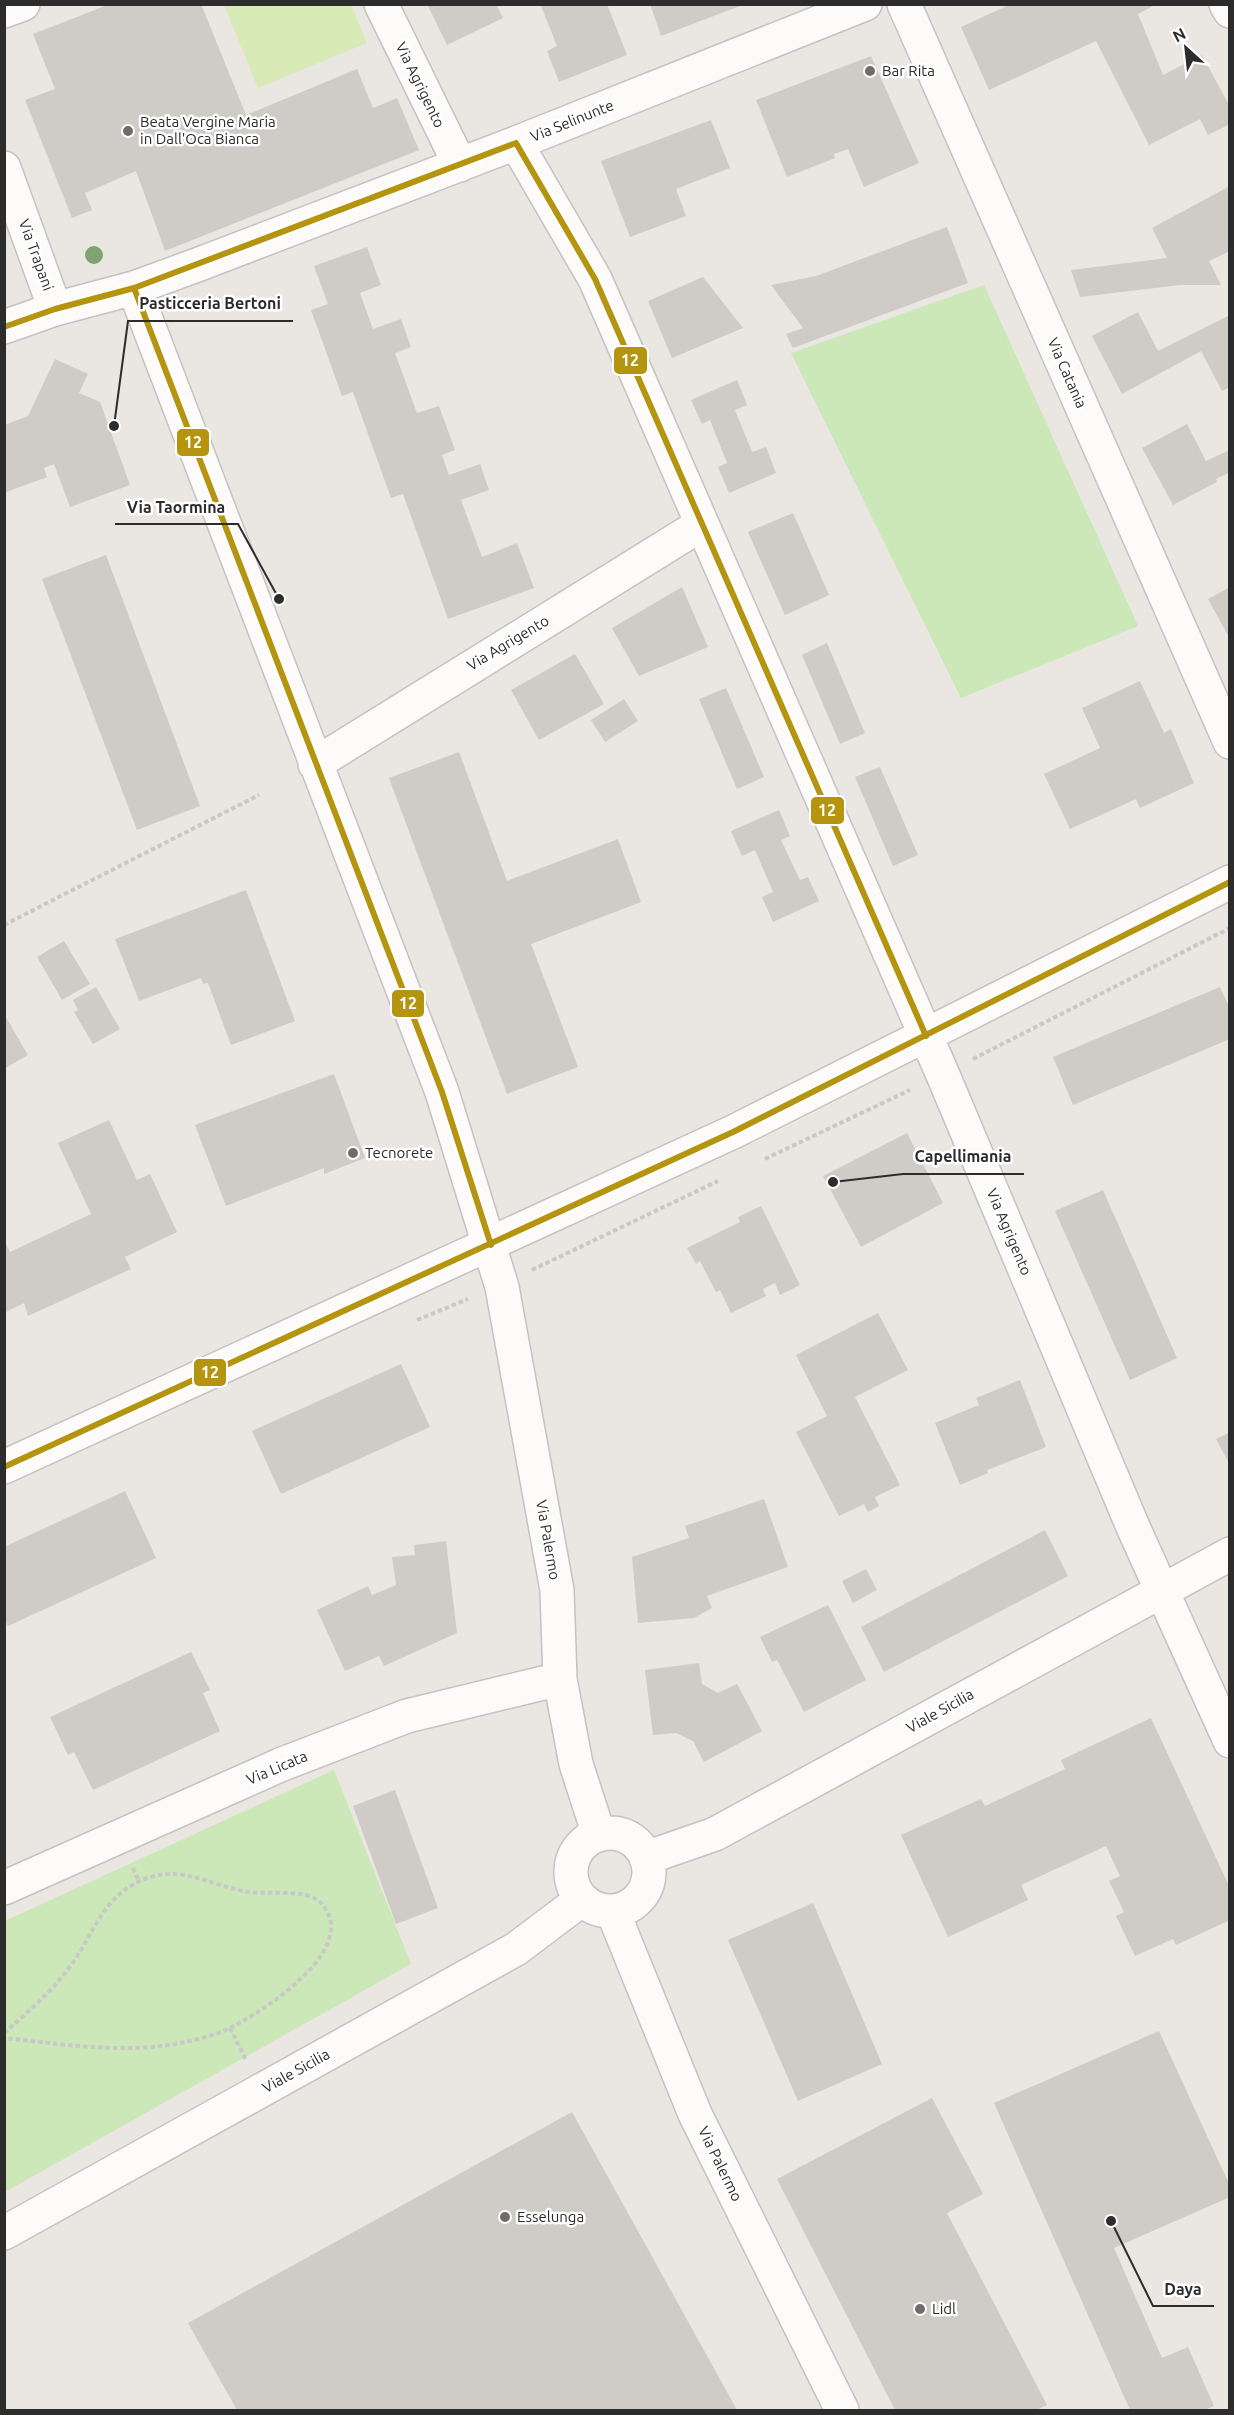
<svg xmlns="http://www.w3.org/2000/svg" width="1234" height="2415" viewBox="0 0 1234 2415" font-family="Ubuntu,sans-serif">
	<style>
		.green { fill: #cce7b8 }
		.pitch { fill: #d8ebb6 }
		.building { fill: #cfccc8 }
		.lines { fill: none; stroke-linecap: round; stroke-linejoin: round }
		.minor-casing { stroke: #c4c2c2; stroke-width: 36 }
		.path { stroke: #c8c8c7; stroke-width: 4; stroke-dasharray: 4.5 3; stroke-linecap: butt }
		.minor { stroke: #fcfbfa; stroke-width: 33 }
		.bus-1-casing { stroke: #fff; stroke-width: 10 }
		.bus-1 { stroke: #b5940f; stroke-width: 6 }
		.tree { fill: #80a471 }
		.poi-dot { fill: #6e6d6b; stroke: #fff; stroke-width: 2 }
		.labels { text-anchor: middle; stroke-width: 5; stroke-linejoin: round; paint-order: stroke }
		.poi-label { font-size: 15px; fill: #2c2c2c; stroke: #fff; text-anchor: start }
		.street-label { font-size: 15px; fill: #2c2c2c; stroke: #fff }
		.leader { fill: none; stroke: #2c2c2c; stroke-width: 2 }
		.callout-dot { fill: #2c2c2c; stroke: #fff; stroke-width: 2 }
		.callout-label { font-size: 16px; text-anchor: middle; font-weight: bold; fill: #2c2c2c; stroke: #fff; stroke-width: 5; stroke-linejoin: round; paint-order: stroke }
		.line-badge { stroke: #fff; stroke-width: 2 }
		.badge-label { font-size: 16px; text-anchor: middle; font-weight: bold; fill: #fff }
	</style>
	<rect width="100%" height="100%" fill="#eae6e1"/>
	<path class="green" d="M984,285l154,341 -177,72 -170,-345z
		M334,1770l77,194 -406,228v-271z"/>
	<path class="pitch" d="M224,5h127l16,38 -109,45z"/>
	<path class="building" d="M110,4h91l45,111 111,-46 16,39 24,-10 22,52 -254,101 -29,-80 -51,22 7,17 -20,8 -47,-118 30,-11 -22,-55z
		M427,4h69l7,14 -56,27z
		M546,4h61l20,51 -68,27 -12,-31 10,-5 -16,-40z
		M650,4h89l1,2 -79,30z
		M1011,4h146l-19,10 25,61 39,-20 28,52v17l-22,11 -8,-16 -51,26 -53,-104 -107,49 -28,-63z
		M871,56l48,107 -55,24 -16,-38 -14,5 1,4 -48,19 -31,-77z
		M711,120l19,48 -54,21 10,27 -56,21 -29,-76z
		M1230,186v65l-21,10 12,24h-41l-100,12 -9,-27 96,-12 -15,-30z
		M947,227l21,56 -175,65 -7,-14 17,-6 -32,-43 45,-9z
		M367,247l14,38 -21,8 13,36 28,-10 10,28 -16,6 22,60 22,-7 16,44 -13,5 7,20 31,-11 9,26 -28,10 21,57 35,-14 17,45 -86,31 -45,-125 -12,4 -38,-106 -11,4 -31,-86 17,-6 -14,-38z
		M703,277l40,51 -71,30 -24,-57z
		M1138,312l20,39 72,-36v72l-8,4 -21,-40 -79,43 -30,-58z
		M55,359l33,15 -9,19 21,9 30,83 -60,22 -16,-43 -10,4 3,9 -43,16v-68l24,-9z
		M737,380l10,25 -12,5 17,42 14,-5 10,26 -47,20 -11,-26 9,-4 -17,-43 -8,4 -11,-24z
		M1187,424l19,37 24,-11v22l-14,7 1,3 -44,23 -31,-57z
		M793,513l36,82 -44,20 -37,-83z
		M106,555l94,251 -63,24 -95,-251z
		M682,587l26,60 -69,29 -27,-48z
		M1230,587v52l-22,-40z
		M827,643l38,90 -25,11 -38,-89z
		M575,654l29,50 -65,36 -28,-50z
		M1140,681l24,52 7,-4 23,54 -54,25 -4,-9 -66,30 -26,-55 56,-26 -18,-40z
		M726,688l38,89 -27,12 -38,-90z
		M624,699l14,22 -33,21 -14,-22z
		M459,752l48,129 111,-42 23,63 -110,42 47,123 -71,27 -118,-316z
		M880,767l38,88 -25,11 -38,-89z
		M779,810l11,26 -9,4 19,40 8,-3 11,24 -46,21 -11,-25 11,-5 -18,-42 -13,6 -11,-25z
		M246,890l49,131 -64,24 -23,-62 -5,1 -2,-6 -62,23 -24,-62z
		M64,941l26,43 -28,16 -25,-43z
		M96,987l24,42 -27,15 -19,-32 4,-2 -5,-10z
		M1220,987l10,22v30l-157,66 -20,-48z
		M4,1014l24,41 -24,14z
		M334,1074l31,84 -41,16v-6l-98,38 -31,-81z
		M109,1120l28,60 13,-6 27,58 -52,25 6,12 -103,47 -4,-13 -20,10v-73l6,12 81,-38 -33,-71z
		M907,1133l36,70 -82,44 -38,-71z
		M1103,1190l74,168 -47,22 -75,-169z
		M761,1206l39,79 -20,10 -5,-12 -12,6 3,7 -35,17 -11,-23 -4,2 -16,-31 -4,3 -9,-16 53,-26 -2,-5z
		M878,1313l30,57 -53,27 45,88 -25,12 4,9 -11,6 -4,-8 -25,12 -43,-84 31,-16 -31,-61z
		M401,1364l29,63 -149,67 -29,-63z
		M1020,1380l26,67 -59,23 1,3 -28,12 -25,-62 44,-18 -3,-7z
		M1230,1432v33l-14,-26z
		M125,1491l31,67 -148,68 -4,-8v-71z
		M764,1499l24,68 -81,29 5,12 -18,10 -56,5 -6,-66 57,-19 -4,-12z
		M1045,1530l23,46 -184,96 -23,-45z
		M446,1541l11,92 -73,33 -5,-10 -34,15 -28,-61 51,-24 4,9 24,-10 -4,-28 23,-2 -1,-10z
		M866,1569l11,21 -24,13 -11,-22z
		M828,1605l38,75 -62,32 -27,-52 -5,2 -12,-25z
		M191,1652l19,38 -7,3 17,38 -127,59 -19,-38 -6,3 -18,-38z
		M699,1663l3,21 16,9 19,-9 25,47 -58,31 -11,-21 -17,-8 -23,2 -8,-65z
		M1151,1718l79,170v32l-54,25 -3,-6 -38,17 -19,-40 8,-4 -15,-31 11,-5 -14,-30 -85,39 7,15 -80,37 -47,-102 80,-36 4,7 80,-37 -4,-9z
		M395,1790l43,118 -42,16 -43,-118z
		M813,1903l69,161 -84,37 -70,-161z
		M1159,2031l71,155v11l-116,51 48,110 26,-11 26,59 -10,4h-74l-136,-307z
		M932,2098l51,96 -36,19 100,192 -11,5h-141l-118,-231z
		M572,2112l165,298h-500l-49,-87z"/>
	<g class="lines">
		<defs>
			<path id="minor" d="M381,4l79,161
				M904,4l326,738
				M1226,4l4,7
				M4,11l19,-7
				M516,143l79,136 348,796 190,452 97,214
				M4,168l51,141
				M134,288l308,804 60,195 55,303 3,89 16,85 23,71
				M4,327l51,-18 79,-21 63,-23 319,-122 349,-139
				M315,764l387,-240
				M4,1467l729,-335 497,-250
				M571 1872a39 39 0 1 1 78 0a39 39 0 1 1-78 0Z
				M646,1858l69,-24 515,-280
				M4,1888l276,-123 127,-49 153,-37
				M613,1912l82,202 147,296
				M4,2233l512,-284 65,-49"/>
		</defs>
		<use href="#minor" class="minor-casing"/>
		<path class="path" d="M4,925l255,-130
			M973,1059l257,-131
			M765,1159l145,-69
			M532,1270l186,-89
			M417,1320l51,-21
			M133,1868l6,13
			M230,2028l16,32
			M4,2033c25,-22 51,-44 70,-72 20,-29 29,-62 64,-79 39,-19 67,1 105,9 20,5 64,-4 78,12 41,45 -56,107 -89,124 -13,7 -32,12 -47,15 -59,13 -122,2 -181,-4"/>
		<use href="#minor" class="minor"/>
		<defs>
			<path id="bus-1" d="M516,143l79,136 331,757
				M134,288l308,804 49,153
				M4,327l51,-18 79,-21 382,-145
				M4,1467l729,-335 497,-250"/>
		</defs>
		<use href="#bus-1" class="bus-1-casing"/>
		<use href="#bus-1" class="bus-1"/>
	</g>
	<circle class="tree" cx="94" cy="255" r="9"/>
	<g class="poi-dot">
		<circle cx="870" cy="71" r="6"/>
		<circle cx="128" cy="131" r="6"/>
		<circle cx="353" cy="1153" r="6"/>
		<circle cx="505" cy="2217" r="6"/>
		<circle cx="920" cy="2309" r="6"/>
	</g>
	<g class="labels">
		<g class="poi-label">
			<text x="882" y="76">Bar Rita</text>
			<text x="140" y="127">Beata Vergine Maria<tspan x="140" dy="17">in Dall'Oca Bianca</tspan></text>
			<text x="365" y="1158">Tecnorete</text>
			<text x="517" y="2222">Esselunga</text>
			<text x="932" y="2314">Lidl</text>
		</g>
		<g class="street-label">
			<text transform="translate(420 85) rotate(64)" y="5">Via Agrigento</text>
			<text transform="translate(572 121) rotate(-22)" y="5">Via Selinunte</text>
			<text transform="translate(36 255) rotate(70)" y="5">Via Trapani</text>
			<text transform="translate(1067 373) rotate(66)" y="5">Via Catania</text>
			<text transform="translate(508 643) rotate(-31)" y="5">Via Agrigento</text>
			<text transform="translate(1009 1232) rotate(67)" y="5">Via Agrigento</text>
			<text transform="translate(548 1540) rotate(80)" y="5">Via Palermo</text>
			<text transform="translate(940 1711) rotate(-29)" y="5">Viale Sicilia</text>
			<text transform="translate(277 1768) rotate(-23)" y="5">Via Licata</text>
			<text transform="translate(296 2071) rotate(-29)" y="5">Viale Sicilia</text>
			<text transform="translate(720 2164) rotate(64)" y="5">Via Palermo</text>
		</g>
	</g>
	<path class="leader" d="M114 426L128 321H293M279 599L238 524H115M833 1182L903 1174H1024M1111 2221L1153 2306H1214"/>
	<g class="callout-dot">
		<circle cx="114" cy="426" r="6"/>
		<circle cx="279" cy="599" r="6"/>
		<circle cx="833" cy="1182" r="6"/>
		<circle cx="1111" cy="2221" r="6"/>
	</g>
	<g class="callout-label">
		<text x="210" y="309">Pasticceria Bertoni</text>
		<text x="176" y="513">Via Taormina</text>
		<text x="963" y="1162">Capellimania</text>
		<text x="1183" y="2295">Daya</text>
	</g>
	<g class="line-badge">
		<rect x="613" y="346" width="35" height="29" rx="6" fill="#b5940f"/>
		<rect x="176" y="428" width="34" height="29" rx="6" fill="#b5940f"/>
		<rect x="810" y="796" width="35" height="29" rx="6" fill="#b5940f"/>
		<rect x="391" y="989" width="34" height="29" rx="6" fill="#b5940f"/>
		<rect x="193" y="1358" width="34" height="29" rx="6" fill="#b5940f"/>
	</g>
	<g class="badge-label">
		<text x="630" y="366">12</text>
		<text x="193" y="448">12</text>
		<text x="827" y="816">12</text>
		<text x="408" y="1009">12</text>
		<text x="210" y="1378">12</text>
	</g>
	<rect width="1234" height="2415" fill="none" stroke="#2c2c2c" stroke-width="12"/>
	<g transform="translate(1186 48) rotate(333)" stroke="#ffffff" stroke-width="4.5" paint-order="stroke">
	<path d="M0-4.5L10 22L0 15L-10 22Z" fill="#2c2c2c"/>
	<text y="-9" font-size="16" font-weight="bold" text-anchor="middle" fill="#2c2c2c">N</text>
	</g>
</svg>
